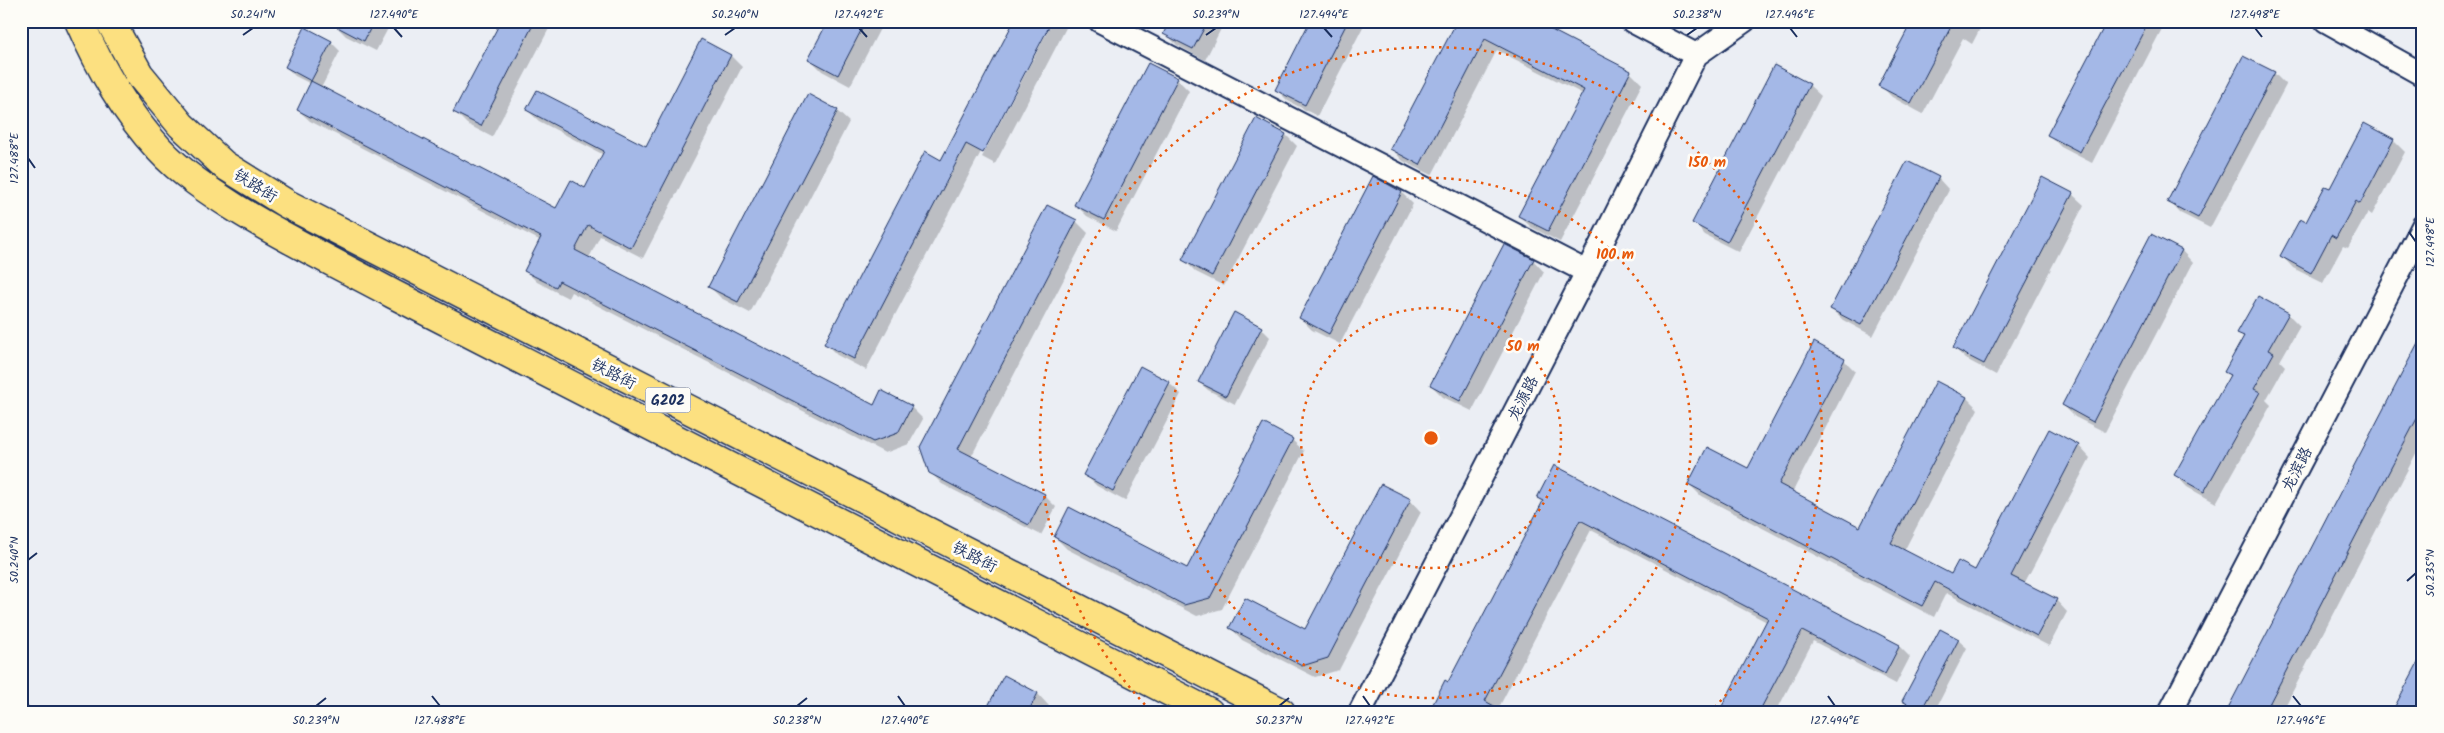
<svg xmlns="http://www.w3.org/2000/svg" width="2444" height="733" viewBox="0 0 2444 733" font-family="Kalam,'LXGW WenKai TC',sans-serif">
	<style>
		.shadow { fill: #0003 }
		.building { fill: #a4b8e7; stroke: #1b2f5e }
		.lines { fill: none; stroke-linecap: round; stroke-linejoin: round }
		.minor-casing { stroke: #1b2f5e; stroke-width: 26 }
		.major-casing { stroke: #1b2f5e; stroke-width: 31 }
		.minor { stroke: #fdfcf7; stroke-width: 22 }
		.major { stroke: #fce080; stroke-width: 28 }
		.rail { stroke: #1b2f5e; stroke-width: 4 }
		.ticks { fill: none; stroke: #1b2f5e; stroke-width: 2 }
		.ring { fill: none; stroke: #e8590c; stroke-width: 2.5; stroke-dasharray: 2.5 5 }
		.labels { text-anchor: middle; stroke-width: 5; stroke-linejoin: round; paint-order: stroke }
		.shield { fill: #fdfcf7; stroke: #5f6c8c; stroke-width: 1 }
		.shield-label { font-size: 15px; font-weight: bold; fill: #1b2f5e }
		.street-label { font-size: 16px; fill: #1b2f5e; stroke: #fdfcf7 }
		.centre { fill: #e8590c; stroke: #fdfcf7; stroke-width: 2.5 }
		.ring-label { font-size: 15px; text-anchor: middle; font-weight: bold; fill: #e8590c; stroke: #fdfcf7; stroke-width: 5; stroke-linejoin: round; paint-order: stroke }
		.neatline { fill: none; stroke: #1b2f5e; stroke-width: 2 }
		.ticks-label { font-size: 12px; text-anchor: middle; fill: #1b2f5e }
	</style>
	<rect width="100%" height="100%" fill="#ebeef4"/>
	<filter id="ink" filterUnits="userSpaceOnUse"><feTurbulence type="fractalNoise" baseFrequency=".02" numOctaves="2"/><feDisplacementMap in="SourceGraphic" scale="10" xChannelSelector="R" yChannelSelector="G"/><feConvolveMatrix kernelMatrix="1 2 1 2 8 2 1 2 1" color-interpolation-filters="sRGB"/></filter>
	<g filter="url(#ink)">
		<path class="shadow" d="M336,21h56l-16,30 -30,-15 -12,-12z
			M502,21h51l-61,116 -25,-13 -12,-12z
			M830,21h54l-34,65 -28,-15 -12,-12z
			M1050,21l-184,349 -29,-15 -11,-11 116,-182z
			M1053,21h12l3,3 -73,140 -13,-7z
			M1171,21h54l-20,39 -28,-15 -12,-12z
			M1312,21h54l-49,95 -29,-15 -12,-12z
			M1442,21h89l99,51 12,12 -82,158 -29,-15 -12,-11 64,-122 -86,-44 -65,125 -29,-14 -11,-12 63,-121z
			M1913,21h71l-12,23 -9,-6 -40,76 -31,-17 -12,-12z
			M2108,21h58l-74,142 -31,-16 -12,-12z
			M306,29l25,13 9,9 -19,37 236,122 29,-21 18,-34 -65,-34 -12,-11 119,38 85,-92 11,11 -99,191 -43,-22 -11,22 286,148 36,1 12,12 -14,25 -24,9 -314,-161 -3,6 -31,-16 -12,-12 16,-29 -231,-120 -12,-11 13,-26 -16,-8 -9,-9z
			M2274,73l12,12 -76,143 -30,-15 -11,-12z
			M1177,79l12,12 -73,140 -29,-15 -12,-12z
			M1809,85l12,11 -82,156 -34,-17 -11,-12z
			M837,111l12,11 -99,191 -29,-15 -11,-11z
			M2364,125l30,16 11,11 -33,63 -4,-3 -20,36 -5,-2 -20,37 -30,-15 -11,-12 48,-66z
			M1286,135l11,11 -73,140 -28,-14 -12,-12z
			M1373,178l29,15 11,11 -73,140 -28,-14 -12,-12z
			M1938,178l11,12 -76,146 -30,-16 -12,-11z
			M2072,194l12,11 -88,170 -30,-16 -12,-11z
			M1076,221l12,12 -117,224 73,38 12,12 -15,28 -99,-51 -12,-12z
			M2152,236l30,15 11,12 -88,169 -30,-15 -12,-12z
			M1533,260l11,12 -72,139 -29,-14 -12,-12z
			M2288,314l12,12 -20,35 5,5 -19,34 5,5 -55,98 -29,-16 -11,-12 54,-98 -4,-5 18,-34 -5,-6z
			M1261,328l9,9 -35,67 -27,-14 -9,-8z
			M2423,335v105l-141,272h-54z
			M1844,360l11,11 -63,122 69,35 76,-145 30,15 11,11 -74,142 47,24 25,-4 73,-140 30,15 11,12 -66,126 32,16 11,12 -18,34 -103,-53 -12,24 -233,-121 -12,-12 59,-14z
			M1169,383l12,11 -56,107 -28,-15 -12,-11z
			M1292,440l12,11 -82,158 -25,7 -130,-67 -12,-12 133,33z
			M1538,498l361,148 11,11 -14,27 -83,-43 -37,71h-56l47,-90 -176,-92 -93,179 -49,-25 94,-181z
			M1410,500l11,12 -82,158 -24,7 -73,-37 -11,-12 75,3z
			M1958,640l9,8 -33,64h-10l-12,-7v3l7,4 -7,-2 -9,-9z
			M1005,677l33,17 11,12 -3,6h-60z"/>
		<path class="building" d="M326,21h48l-10,20z
			M501,21h34l-54,105 -28,-14z
			M828,21h38l-28,54 -30,-16z
			M1014,21h38l-69,132 -17,-9 -112,215 -30,-15 101,-193 16,9z
			M1170,21h38l-15,28 -30,-15z
			M1310,21h38l-43,84 -30,-15z
			M1457,21h77l97,50 -83,160 -30,-15 66,-126 -99,-51 -65,126 -30,-16z
			M1912,21h42l-43,82 -33,-17z
			M2107,21h42l-69,131 -33,-17z
			M305,27l27,14 -21,40 -26,-14z
			M701,39l30,16 -100,193 -43,-23 -13,25 299,155 7,-15 31,16 -14,27 -25,9 -314,-161 -3,6 -32,-16 17,-34 -244,-127 14,-29 245,127 15,-28 14,8 19,-37 -78,-41 11,-20 109,56z
			M2243,56l32,16 -77,146 -31,-16z
			M1148,63l30,15 -74,142 -30,-15z
			M1774,65l36,19 -83,158 -35,-19z
			M808,94l30,16 -100,192 -30,-15z
			M1256,118l30,16 -74,142 -30,-16z
			M2364,123l30,16 -34,65 -4,-3 -20,37 -5,-3 -20,38 -31,-17 20,-37 6,3 19,-36 5,2z
			M1907,161l32,16 -78,148 -31,-16z
			M1373,176l29,16 -73,142 -30,-16z
			M2042,177l31,16 -89,171 -31,-16z
			M1047,205l30,15 -119,229 87,45 -16,31 -100,-52 -9,-26z
			M2151,234l31,16 -89,172 -31,-17z
			M1504,244l30,15 -74,142 -30,-16z
			M2258,296l31,17 -21,37 6,3 -20,36 6,3 -56,100 -30,-17 56,-100 -6,-3 20,-36 -7,-3z
			M1234,312l28,15 -36,69 -28,-14z
			M2423,333v74l-42,80 -116,225h-39z
			M1814,342l31,17 -66,125 81,43 76,-146 31,16 -76,146 60,31 7,-13 17,9 74,-141 30,16 -68,131 46,23 -20,37 -102,-54 -13,24 -234,-122 19,-37 41,21z
			M1140,366l30,16 -57,109 -30,-16z
			M1263,423l30,16 -83,159 -26,7 -130,-68 15,-30 118,61z
			M1554,465l346,180 -15,29 -83,-43 -43,81h-40l49,-94 -188,-98 -95,181 20,11h-76l16,-32 3,2 95,-181 -6,-3z
			M1381,484l30,15 -83,159 -26,8 -73,-38 16,-30 60,31z
			M1940,629l19,10 -38,72 -19,-10z
			M2423,653v59h-31z
			M1004,675l34,18 -10,19h-43z"/>
		<g class="lines">
			<defs>
				<path id="minor" d="M1100,21l487,251
					M1632,21l64,34
					M2326,21l97,54
					M1360,712l227,-440 109,-217 48,-34
					M2170,712l253,-486"/>
				<path id="major" d="M79,21c21,47 45,90 80,128 22,24 51,43 78,60 50,31 104,57 156,85l816,418
					M110,21l29,53 42,51 43,40 63,39 994,508"/>
			</defs>
			<use href="#minor" class="minor-casing"/>
			<use href="#major" class="major-casing"/>
			<use href="#minor" class="minor"/>
			<use href="#major" class="major"/>
			<path class="rail" d="M21,705l14,7"/>
		</g>
	</g>
	<path class="ticks" d="M394,28l8,9M859,28l8,9M1324,28l8,9M1790,28l7,9M2255,28l7,9M243,35l10,-7M725,35l10,-7M1206,35l10,-7M1687,35l10,-7M28,158l7,10M2409,232l7,10M28,560l9,-7M2407,581l9,-8M432,696l8,10M898,696l7,10M1363,696l7,10M1828,696l7,10M2293,696l8,10M316,706l10,-8M797,706l10,-8M1279,706l10,-8"/>
	<g class="ring">
		<circle cx="1431" cy="438" r="130"/>
		<circle cx="1431" cy="438" r="260"/>
		<path d="M1150 710A391 391 0 1 1 1712 710"/>
	</g>
	<g class="labels">
		<rect class="shield" x="645.5" y="387.5" width="45" height="25" rx="4"/>
		<g class="shield-label">
			<text x="668" y="405">G202</text>
		</g>
		<g class="street-label">
			<text transform="translate(256 185) rotate(32)" y="6">铁路街</text>
			<text transform="translate(614 373) rotate(27)" y="6">铁路街</text>
			<text transform="translate(1522 398) rotate(-63)" y="6">龙源路</text>
			<text transform="translate(2296 469) rotate(-63)" y="6">龙滨路</text>
			<text transform="translate(975 556) rotate(27)" y="6">铁路街</text>
		</g>
	</g>
	<circle cx="1431" cy="438" r="8" class="centre"/>
	<g class="ring-label">
		<text x="1707" y="167">150 m</text>
		<text x="1615" y="259">100 m</text>
		<text x="1523" y="351">50 m</text>
	</g>
	<rect width="2444" height="733" fill="none" stroke="#fdfcf7" stroke-width="55"/>
	<rect x="28" y="28" width="2388" height="678" class="neatline"/>
	<g class="ticks-label">
		<text x="253" y="18">50.241°N</text>
		<text x="394" y="18">127.490°E</text>
		<text x="735" y="18">50.240°N</text>
		<text x="859" y="18">127.492°E</text>
		<text x="1216" y="18">50.239°N</text>
		<text x="1324" y="18">127.494°E</text>
		<text x="1697" y="18">50.238°N</text>
		<text x="1790" y="18">127.496°E</text>
		<text x="2255" y="18">127.498°E</text>
		<text transform="translate(14 158) rotate(-90)" y="4">127.488°E</text>
		<text transform="translate(2430 242) rotate(-90)" y="4">127.498°E</text>
		<text transform="translate(14 560) rotate(-90)" y="4">50.240°N</text>
		<text transform="translate(2430 573) rotate(-90)" y="4">50.235°N</text>
		<text x="316" y="724">50.239°N</text>
		<text x="440" y="724">127.488°E</text>
		<text x="797" y="724">50.238°N</text>
		<text x="905" y="724">127.490°E</text>
		<text x="1279" y="724">50.237°N</text>
		<text x="1370" y="724">127.492°E</text>
		<text x="1835" y="724">127.494°E</text>
		<text x="2301" y="724">127.496°E</text>
	</g>
</svg>
